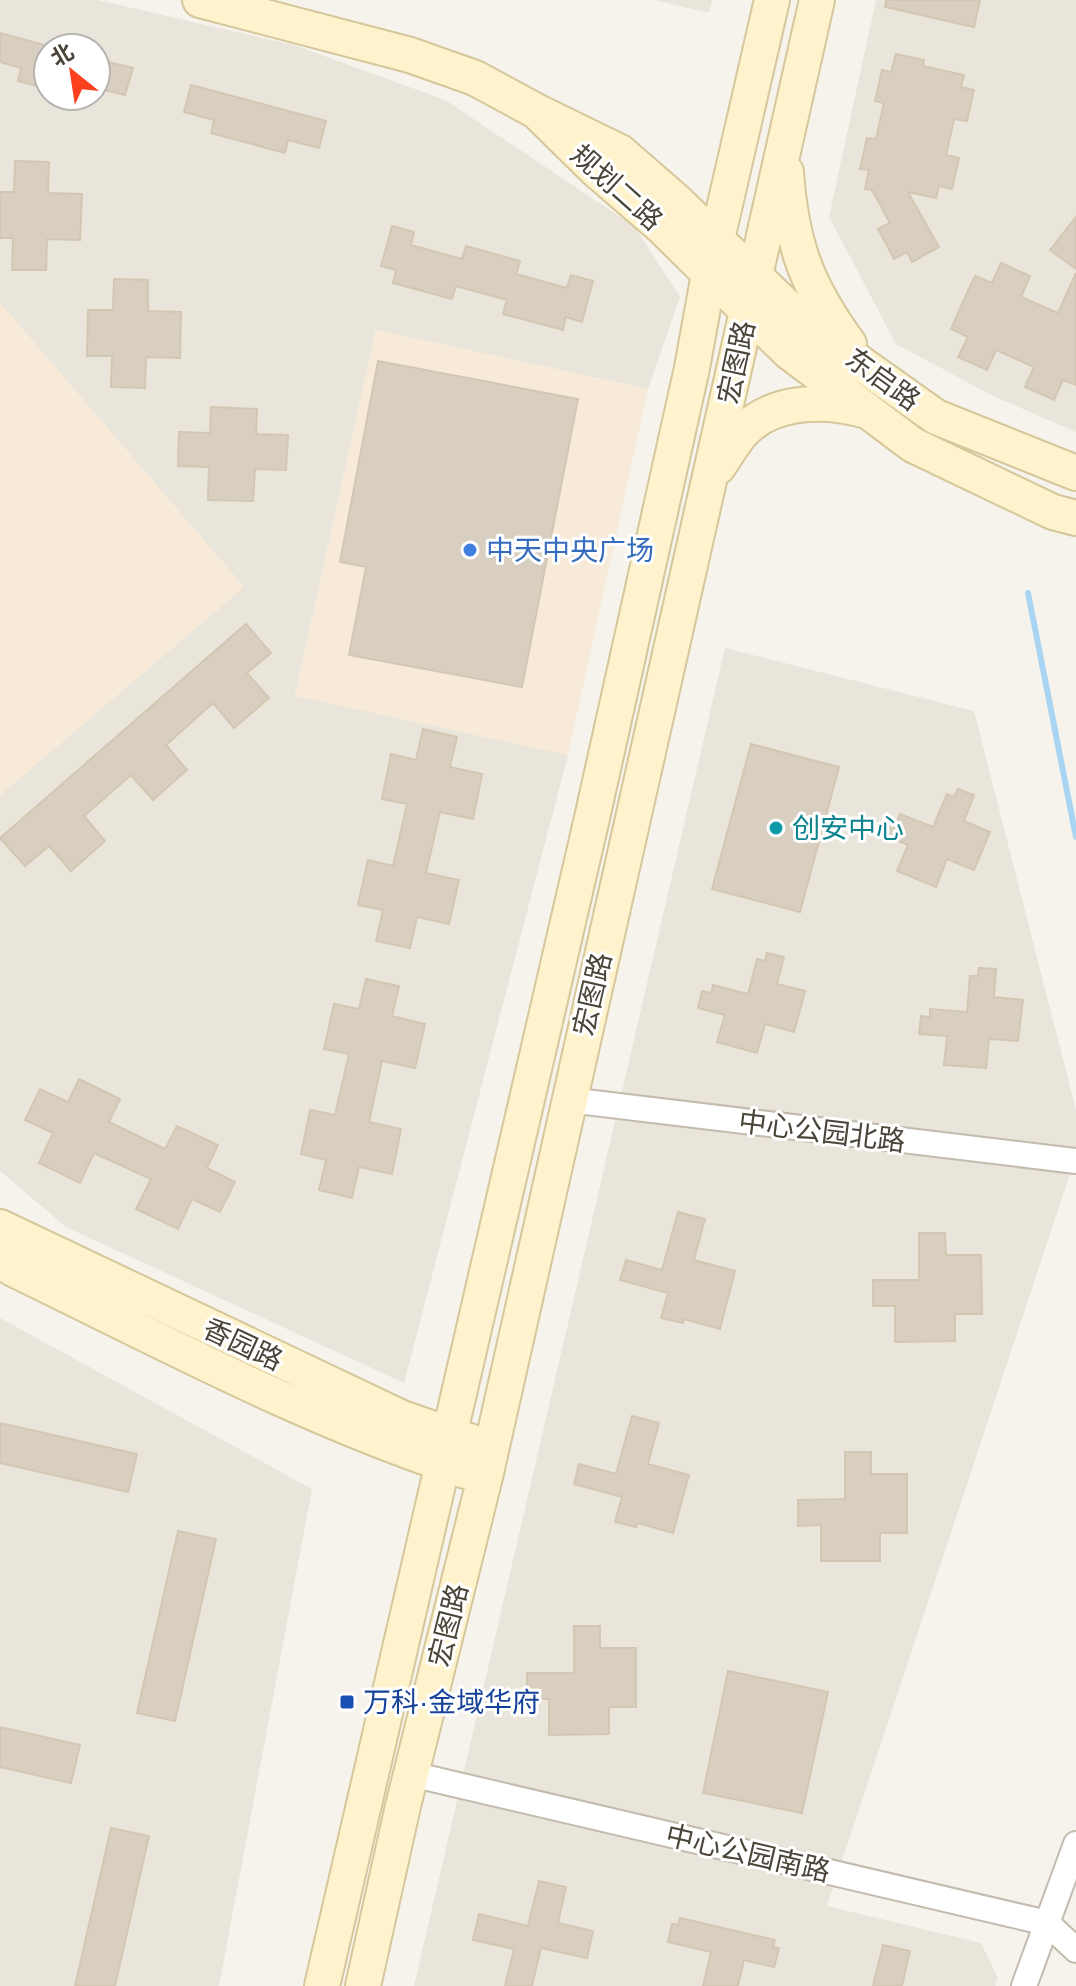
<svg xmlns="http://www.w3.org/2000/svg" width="1076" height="1986" viewBox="0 0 1076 1986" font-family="Helvetica,'Noto Sans SC',sans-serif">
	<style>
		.residential { fill: #eae5da; fill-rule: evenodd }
		.commercial { fill: #f7ead8 }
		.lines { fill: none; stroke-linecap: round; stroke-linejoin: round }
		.stream { stroke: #a9d4f2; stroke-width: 6 }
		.building { fill: #d8cfc1; stroke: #d3c7b4; stroke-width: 2 }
		.street-casing { stroke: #c2bbae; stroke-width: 28 }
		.secondary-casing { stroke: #d6c79b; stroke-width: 38 }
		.street { stroke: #fff; stroke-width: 24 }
		.secondary { stroke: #fff3cd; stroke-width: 34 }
		.shop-dot { fill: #3f7fe0; stroke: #fff; stroke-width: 3 }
		.culture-dot { fill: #0f9aa8; stroke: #fff; stroke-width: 3 }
		.transit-dot { fill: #1a4fb4; stroke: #fff; stroke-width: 3 }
		.labels { text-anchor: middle; stroke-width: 6; stroke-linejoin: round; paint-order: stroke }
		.street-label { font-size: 28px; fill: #4b4439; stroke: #fff }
		.shop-label { font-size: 28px; fill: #366cbe; stroke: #fff; text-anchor: start }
		.culture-label { font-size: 28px; fill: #0d838f; stroke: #fff; text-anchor: start }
		.transit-label { font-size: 28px; fill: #164399; stroke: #fff; text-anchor: start }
	</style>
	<rect width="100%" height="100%" fill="#f6f3ec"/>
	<path class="residential" d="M0,0h98l199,46 148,54 190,127 45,70 -32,92 -272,-59 -81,365 273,60 -164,628 -338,-156 -66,-56v-376l244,-208 -244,-284zM48,48h48v48h-48z
		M655,0h57l-3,13z
		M876,0h200v432l-81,-35 -99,-53 -67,-127z
		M725,648l249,63 102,399v46l-249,750 154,37 17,35 -3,8h-581z
		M0,1318l312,171 -93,497h-219z"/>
	<path class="commercial" d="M0,303l244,284 -244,208z
		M376,330l272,59 -80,366 -273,-59z"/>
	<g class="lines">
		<path class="stream" d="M1028,593l48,244"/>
	</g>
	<path class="building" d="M886,0h94l-6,27 -89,-20z
		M0,33l48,13v43l-30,-8 3,-13 -21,-6z
		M896,54l28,6 -1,6 41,9 -3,12 13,3 -7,31 -13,-2 -8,36 13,3 -7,31 -13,-3 -3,12 -28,-6 31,55 -27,15 -5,-10 -13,7 -16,-30 12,-6 -18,-33 -7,-1 4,-19 -9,-1 7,-31 9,1 8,-36 -9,-2 7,-31 9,2z
		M96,59l37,9 -8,27 -29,-7z
		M191,85l135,36 -7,27 -31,-8 -3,13 -74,-20 3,-13 -30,-8z
		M15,161l34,1 -1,31 34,1 -2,46 -33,-1 -1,31h-34l1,-32h-13v-46h14z
		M1076,217v52l-26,-19z
		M392,226l22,6 -3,13 51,14 4,-13 54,15 -4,13 51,14 4,-13 22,6 -11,41 -16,-5 -3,13 -60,-16 4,-14 -51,-14 -4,13 -59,-16 3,-13 -15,-4z
		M1001,263l29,13 -9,21 37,16 18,-40v112l-13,-5 -9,20 -29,-13 9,-20 -38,-17 -9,20 -29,-13 10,-20 -17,-8 16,-36 8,-17 17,7z
		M114,279l34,1v31l33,1 -1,46 -34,-1 -1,31 -34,-1 1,-31h-25l1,-46h25z
		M378,361l200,38 -56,288 -173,-32 17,-88 -26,-5z
		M211,407l46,2 -1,25 32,1 -2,35 -31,-1 -2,32 -45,-1 1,-33 -31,-1 1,-34 31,1z
		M246,624l25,29 -24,20 22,25 -35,30 -21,-25 -47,42 21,25 -34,30 -22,-25 -47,41 21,25 -34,30 -22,-25 -24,20 -25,-28z
		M423,729l34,8 -7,30 32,7 -9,45 -33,-7 -14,61 33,7 -10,44 -32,-7 -7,31 -34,-7 7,-31 -25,-5 10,-45 25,6 14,-62 -25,-5 9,-45 25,6z
		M751,744l88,23 -39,145 -88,-23z
		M958,789l16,6 -10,26 26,11 -16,38 -27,-11 -11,28 -39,-16 11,-26 -26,-11 7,-16 8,3 3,-7 33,13 14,-33 7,3z
		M767,953l17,4 -7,27 28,7 -11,41 -29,-8 -8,29 -40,-11 8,-27 -27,-7 4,-17 9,2 2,-8 35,9 9,-35 8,2z
		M979,968l17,1 -2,28 29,3 -5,41 -29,-2 -3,29 -42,-3 3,-29 -28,-2 2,-18 9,1v-8l37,3 3,-36h8z
		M366,979l33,7 -7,30 33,8 -10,44 -33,-7 -13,61 32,7 -9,45 -33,-7 -7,31 -33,-8 7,-30 -25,-6 9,-44 25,5 14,-61 -25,-5 10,-45 25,5z
		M79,1079l41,20 -11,23 56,27 12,-23 41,19 -11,23 28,14 -15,30 -28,-13 -14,30 -42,-20 15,-30 -57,-26 -14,30 -41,-20 14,-30 -28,-13 15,-31 28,13z
		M678,1212l27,7 -11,41 41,11 -15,58 -36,-10 -1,4 -22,-5 7,-25 -48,-13 6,-20 36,10z
		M919,1233h26l1,22h35l1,59h-27v27l-60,1v-36h-22v-26h46z
		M632,1416l27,7 -11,41 41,11 -16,58 -35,-10 -2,4 -21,-5 7,-25 -48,-13 5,-20 37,10z
		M0,1423l137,31 -9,38 -128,-29z
		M845,1452h26v22h36v59h-27v28h-59v-36l-23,1v-26l47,-1z
		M178,1531l38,8 -41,182 -38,-8z
		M574,1626h26v22h36v59h-27v27l-60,1v-36h-22v-26h47z
		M728,1671l100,21 -26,121 -99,-20z
		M0,1727l80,18 -9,38 -71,-16z
		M111,1828l38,8 -34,150h-40z
		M539,1881l27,6 -8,36 35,8 -6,27 -46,-10 -9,38h-27l9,-37 -41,-9 6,-26 49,12z
		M680,1918l95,22 -2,7 6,1 -5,19 -30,-7 -6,26h-35l8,-34 -43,-10 4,-18 6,1z
		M883,1945l27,6 -8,35h-29z"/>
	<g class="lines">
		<defs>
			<path id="street" d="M569,1100l507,61
				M411,1774l636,149 29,27
				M1024,1986l52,-142"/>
			<path id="secondary" d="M200,0l210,55 65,23 61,33
				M786,172c5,72 21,115 63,172
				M718,467c7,-10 14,-22 22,-32 29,-35 83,-36 123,-25
				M1076,473l-140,-56 -131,-93 -131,-125 -54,-47 -84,-41 60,59 67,58 126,124 124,93 140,67 23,6
				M0,1227l402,191 70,24
				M0,1260l13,9c149,72 295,151 452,202
				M322,1986l270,-1168 100,-450 17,-94 63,-274
				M363,1986l40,-180 82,-329 332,-1477"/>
		</defs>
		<use href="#street" class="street-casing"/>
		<use href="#secondary" class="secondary-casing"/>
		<use href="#street" class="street"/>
		<use href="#secondary" class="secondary"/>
	</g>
	<circle class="shop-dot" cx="470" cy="550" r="8"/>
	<circle class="culture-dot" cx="776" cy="828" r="8"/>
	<rect class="transit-dot" x="339" y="1694" width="16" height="16" rx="4"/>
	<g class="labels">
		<g class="street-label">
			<text transform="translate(617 187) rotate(42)" y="10">规划二路</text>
			<text transform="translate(736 362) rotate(-78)" y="10">宏图路</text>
			<text transform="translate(883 379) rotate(36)" y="10">东启路</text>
			<text transform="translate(592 994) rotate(-77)" y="10">宏图路</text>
			<text transform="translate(822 1131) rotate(7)" y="10">中心公园北路</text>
			<text transform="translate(243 1344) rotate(25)" y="10">香园路</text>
			<text transform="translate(448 1625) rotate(-76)" y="10">宏图路</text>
			<text transform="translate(748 1853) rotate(13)" y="10">中心公园南路</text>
		</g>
		<g class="shop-label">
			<text x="486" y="560">中天中央广场</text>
		</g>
		<g class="culture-label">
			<text x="792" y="838">创安中心</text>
		</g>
		<g class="transit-label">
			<text x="363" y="1712">万科·金域华府</text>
		</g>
	</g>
	<g transform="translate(72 72) rotate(330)"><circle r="38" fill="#ffffff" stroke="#b7b4b0" stroke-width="2"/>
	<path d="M0-6L14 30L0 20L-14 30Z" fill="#fc3f1d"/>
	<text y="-12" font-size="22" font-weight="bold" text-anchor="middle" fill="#4b4439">北</text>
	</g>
</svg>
